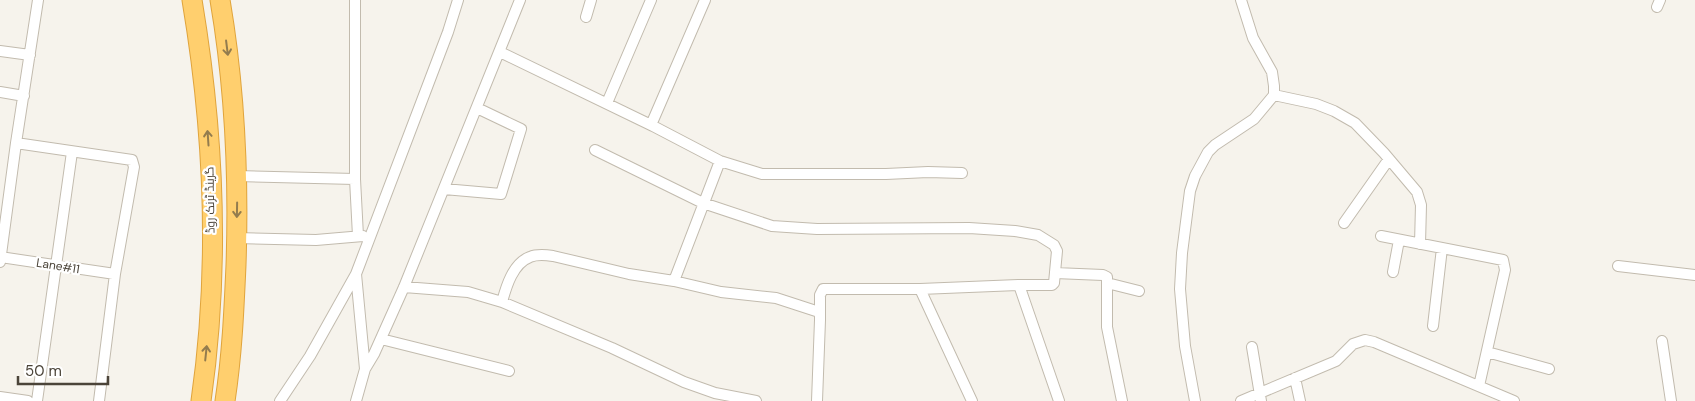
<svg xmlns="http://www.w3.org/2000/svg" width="1695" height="401" viewBox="0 0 1695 401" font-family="'DM Sans',Cairo,sans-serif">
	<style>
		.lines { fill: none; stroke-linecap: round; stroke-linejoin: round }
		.street-casing { stroke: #c2bbae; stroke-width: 12 }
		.highway-casing { stroke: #e0a43c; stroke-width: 21 }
		.street { stroke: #fff; stroke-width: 10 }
		.highway { stroke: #ffcf6e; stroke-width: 19 }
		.oneway { stroke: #937c4e }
		.labels { text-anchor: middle; stroke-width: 4.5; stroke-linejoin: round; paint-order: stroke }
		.street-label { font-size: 12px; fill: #4b4439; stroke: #fff }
	</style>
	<rect width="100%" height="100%" fill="#f6f3ec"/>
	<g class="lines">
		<defs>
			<path id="street" d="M355,0v179l3,57
				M1657,7l3,-7
				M586,17l5,-17
				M0,51l30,4
				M500,52l153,74 67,35 42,13h124l42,-2 34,1
				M0,92l24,4
				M1274,95l42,9 18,7 21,12 29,30 33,39 4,13 -1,39
				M607,103l44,-103
				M651,125l54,-125
				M16,143l116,17 2,7 -19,107 -16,127
				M595,150l108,53 69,23 45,3 152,-1 46,3 23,4 16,10 3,6 -3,32 -2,2h-33
				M237,176l118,3
				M444,189l57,5 20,-65 -44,-21
				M1344,223l45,-64
				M1381,236l122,24 2,10 -26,116
				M236,238l80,2 47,-4
				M0,257l115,17
				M0,262l16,-119 22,-143
				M1618,266l77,9
				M1393,272l6,-32
				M1055,273l48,2 4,2v50l15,74
				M356,274l9,95 -9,32
				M674,281l46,-120
				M1107,283l32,8
				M404,287l64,5 34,10 110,46 72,34 31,11 41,8
				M502,302c4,-15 11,-39 28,-45 7,-3 16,-2 23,-1l76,18 45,7 47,11 55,6 43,14
				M1433,326l9,-78
				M381,339l128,32
				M1662,341l9,60
				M1252,347l9,54
				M1487,352l62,17
				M365,369l9,-15 30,-67 116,-287
				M1295,378l5,23
				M0,397l28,4
				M37,401l35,-249
				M280,401l30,-45 46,-82 92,-242 10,-32
				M817,401l3,-81v-25l3,-6h97
				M972,401l-52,-112 99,-4 40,116
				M1195,401l-10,-55 -5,-57 2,-36 8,-62 5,-15 13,-24 7,-7 39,-26 20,-24v-9l-2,-14 -19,-34 -12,-38
				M1241,401l95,-40 17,-17 12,-4 9,2 140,59"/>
			<path id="highway" d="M192,0c22,131 28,269 9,401
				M220,0c15,88 19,176 16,265 -2,45 -4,91 -11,136"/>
		</defs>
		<use href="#street" class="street-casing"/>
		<use href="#highway" class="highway-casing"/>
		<use href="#street" class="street"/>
		<use href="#highway" class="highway"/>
	</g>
	<defs><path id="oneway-shaft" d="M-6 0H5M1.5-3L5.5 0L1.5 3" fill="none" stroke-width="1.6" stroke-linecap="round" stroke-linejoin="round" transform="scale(1.25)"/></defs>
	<g class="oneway">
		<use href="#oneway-shaft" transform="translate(227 48) rotate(83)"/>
		<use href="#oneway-shaft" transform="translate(208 138) rotate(-94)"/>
		<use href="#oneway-shaft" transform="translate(237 210) rotate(91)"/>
		<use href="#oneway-shaft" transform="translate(206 353) rotate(-84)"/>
	</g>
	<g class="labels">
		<g class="street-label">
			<text transform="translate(210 200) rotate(-91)" y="4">گرینڈ ٹرنک روڈ</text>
			<text transform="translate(58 266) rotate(9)" y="4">Lane#11</text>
		</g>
	</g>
	<path d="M18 376v8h90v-8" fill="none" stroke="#4b4439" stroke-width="2.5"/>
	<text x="25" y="376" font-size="15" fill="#4b4439" stroke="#ffffff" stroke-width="4" paint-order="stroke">50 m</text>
</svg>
